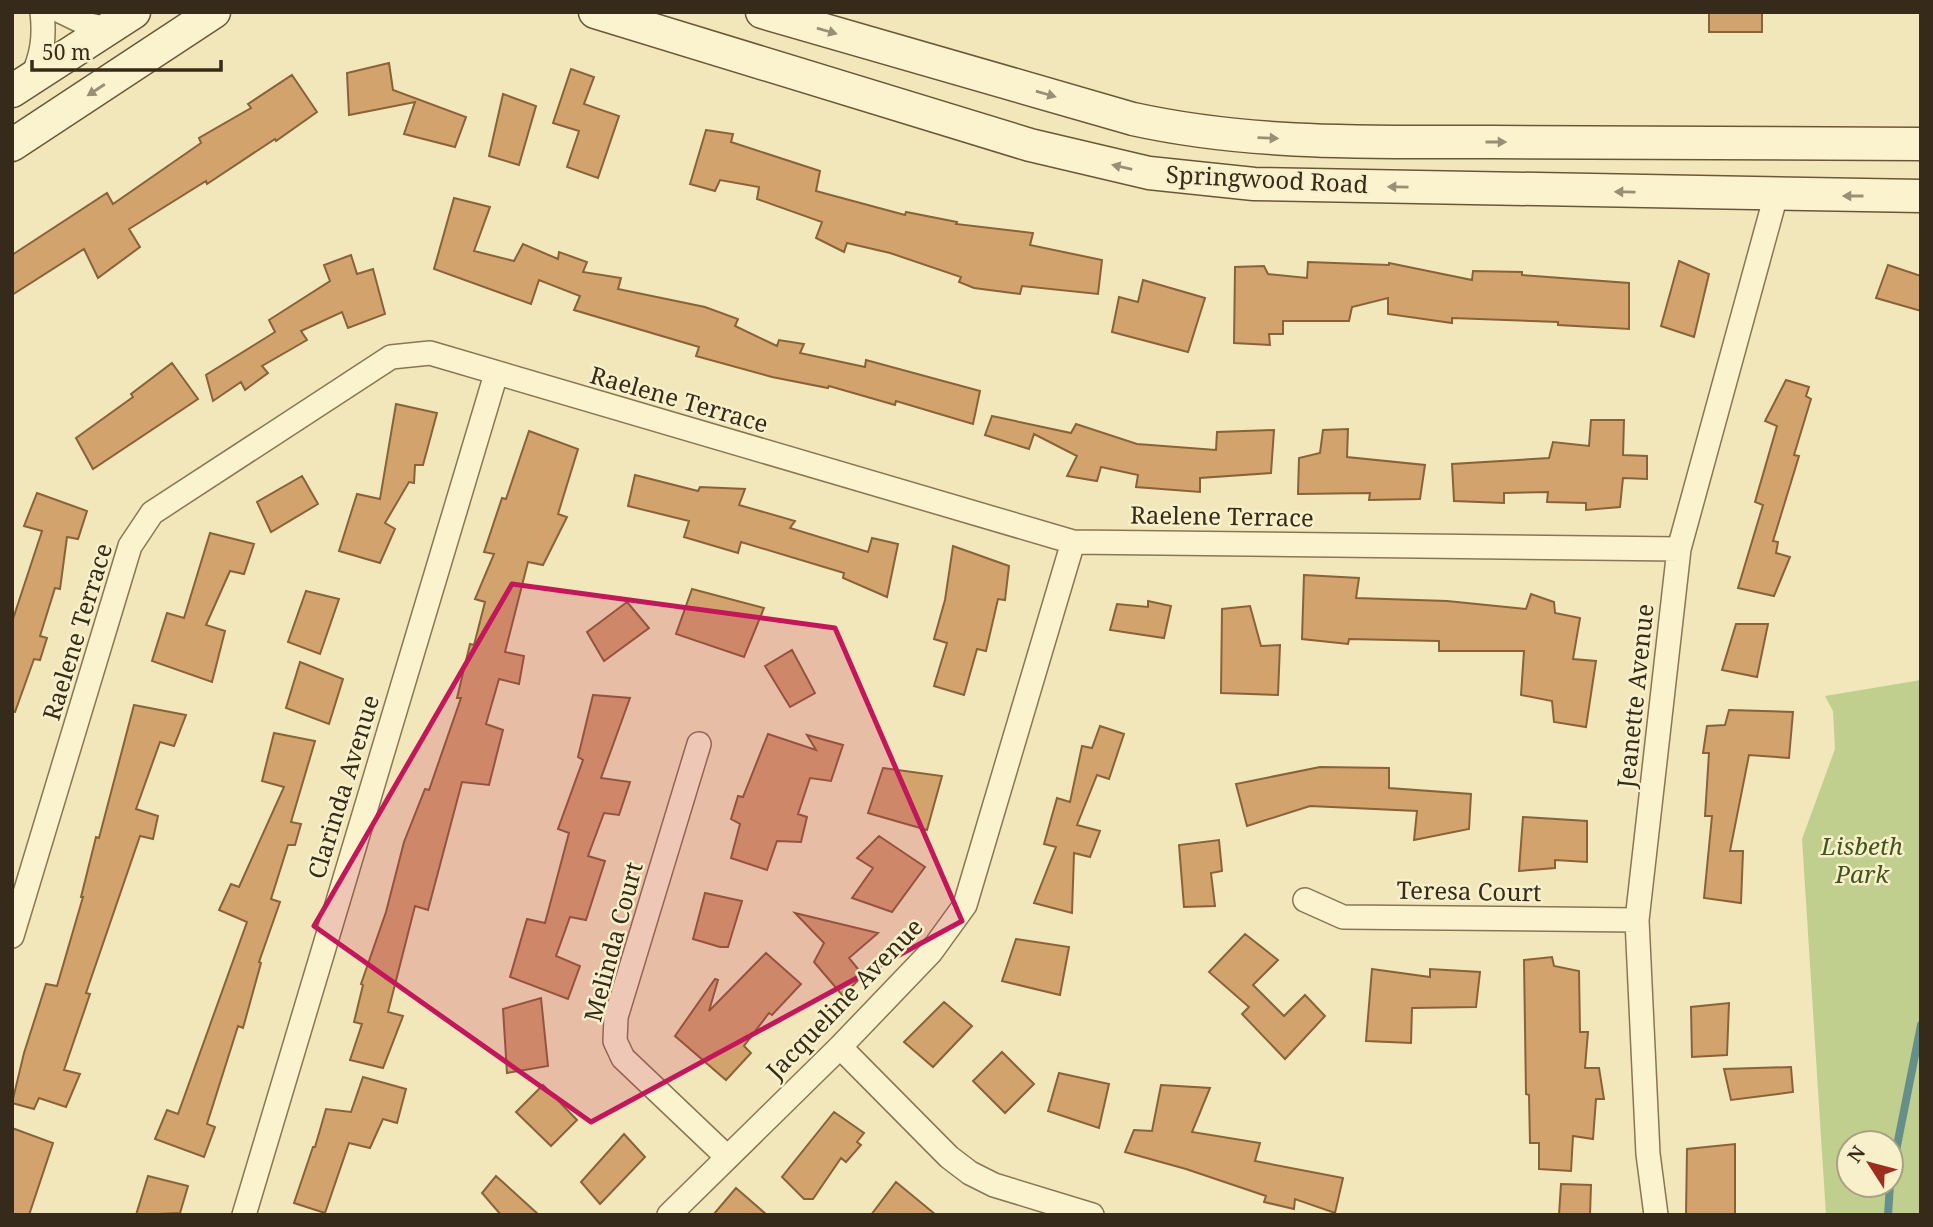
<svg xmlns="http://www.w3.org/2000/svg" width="1933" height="1227" viewBox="0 0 1933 1227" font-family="'Noto Serif',serif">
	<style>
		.green { fill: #c0cf8e; fill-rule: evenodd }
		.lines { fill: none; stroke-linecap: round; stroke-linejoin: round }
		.stream { stroke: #668f8a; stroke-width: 8 }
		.building { fill: #d2a36d; stroke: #8a6238; stroke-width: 2 }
		.minor-casing { stroke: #897653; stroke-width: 26 }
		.secondary-casing { stroke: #6a5737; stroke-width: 35 }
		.minor { stroke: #fbf3ce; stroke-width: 23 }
		.secondary { stroke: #fbf3ce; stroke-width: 32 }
		.oneway { fill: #988f74 }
		.marked { fill: #c2185b; fill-opacity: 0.2; stroke: #c2185b; stroke-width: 5; stroke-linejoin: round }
		.labels { text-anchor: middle; stroke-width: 5; stroke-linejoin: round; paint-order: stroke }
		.street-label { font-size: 24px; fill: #362b1a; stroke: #f8f0ca }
		.park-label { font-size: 24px; font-style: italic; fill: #40551f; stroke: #f8f0ca }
	</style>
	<rect width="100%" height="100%" fill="#f1e7ba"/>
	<path class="green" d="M1921,680v535h-95l-24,-376 33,-90 -2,-38 -8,-15zM1849,1143h42v42h-42z"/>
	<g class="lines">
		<path class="stream" d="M1891,1176l30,-151
			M1888,1215l2,-30"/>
	</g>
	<path class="building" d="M1709,12h53v20h-53z
		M389,63l4,27 73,27 -11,30 -51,-13 11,-32 -66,13 -2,-42z
		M571,69l23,8 -10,27 35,12 -21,62 -31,-11 12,-36 -26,-8z
		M292,75l25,37 -41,29 -1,-2 -68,45 -1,-3 -77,48 11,18 -42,31 -14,-29 -72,46v-40l95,-62 6,11 88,-61 -2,-5 52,-30 -3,-4z
		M503,94l33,12 -17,59 -30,-9z
		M706,130l27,4 -2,8 89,29 -4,20 89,24 1,-3 51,10 -1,2 77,9 -3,12 72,15 -4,34 -76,-8 -2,8 -46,-6 -15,-6 2,-5 -71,-24 -43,-10 -3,9 -28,-14 6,-16 -65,-23 2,-12 -39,-7 -5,11 -25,-7z
		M454,198l36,9 -16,44 40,10 9,-17 35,15 1,-7 28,10 -4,10 38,6 -3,11 87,18 33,12 -3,7 42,20 2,-6 25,4 -4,9 65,14 1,-7 114,31 -7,33 -77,-23 -1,4 -66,-19 -1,2 -56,-11 -76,-21 3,-9 -125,-37 6,-14 -41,-16 -8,24 -97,-35z
		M351,255l6,19 16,-5 12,45 -37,14 -6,-16 -41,19 6,9 -45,26 6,7 -23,17 -4,-8 -28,19 -7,-26 69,-43 -6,-12 61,-39 -6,-16z
		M1679,261l30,13 -15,63 -33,-11z
		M1308,262l81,3v-2l83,17 1,-9 49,1v3l107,8v46l-71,-4v-3l-106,-4v5l-64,-9v-16l-36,9 -3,14h-66v13h-14l1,11 -36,-2 1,-76 29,-1 4,8 39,4z
		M1888,265l33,11v35l-45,-13z
		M1143,280l62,18 -17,54 -76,-20 7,-35 19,5z
		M172,363l26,36 -105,70 -17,-31 57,-41 -2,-3z
		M1786,380l23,7 -3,9 5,3 -17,56 5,1 -26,85 5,1 -2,11 14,4 -16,39 -36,-8 25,-83 -8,-3 22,-76 -12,-5z
		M396,404l41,9 -14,52h-8l-1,18 -5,-1 -24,41 10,6 -15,34 -41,-12 18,-57 23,5z
		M992,416l79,17 5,-9 61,20 79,6 1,-18 57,-2 -3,43 -71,5v14l-64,-5 2,-12 -37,-8 -4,14 -30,-5 10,-20 -43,-22 -5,15 -44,-14z
		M1591,420h33l-1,35 24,1v23l-24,-1 -3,29 -34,3v-7l-39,-1 1,-10 -44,1v10l-50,-2 -2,-37 97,-6 4,-16 36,4z
		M1348,429l-1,28 78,8 -5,34 -51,1 1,-7 -72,1 1,-36 21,-5 3,-23z
		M529,431l49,18 -20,65 9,3 -24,48 -15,-3 -23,90 19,4 -5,28 -20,-5 -13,45 17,6 -14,55 -27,-3 -34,128 -13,-4 -27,106 15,4 -20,52 -33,-8 12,-36 -8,-2 9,-37 -2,-1 25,-72 18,-70 21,-53 4,1 32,-92h-4l13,-54 4,1 11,-43 -10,-3 19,-45 -10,-2 18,-54 4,1z
		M635,475l63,16 2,-4 45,2 -6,16 56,16 -5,7 78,24 4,-14 26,6 -11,53 -44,-19 1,-5 -103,-31 -3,11 -54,-16 5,-16 -61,-15z
		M302,476l16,28 -47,28 -14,-30z
		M37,493l50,18 -9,28 -11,-2 -7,52 -5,-1 -15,48 7,2 -7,22 -6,-1 -19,53 -3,-1v-89l30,-91 -18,-5z
		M210,533l44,11 -10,30 -14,-3 -24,54 19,6 -13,51 -60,-21 15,-48 17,5z
		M953,546l56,20 -4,34 -7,-1 -12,52 -9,-2 -13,46 -30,-9 13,-43 -13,-4 11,-39z
		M1304,575l55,3 -3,20 91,3 79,8 5,-15 23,8 1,11 25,5 -7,41 23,2 -10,66 -32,-5 -2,-21 -31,-6 3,-44h-85v-10l-90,-2 -1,5 -46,-5z
		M692,589l72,19 -20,49 -68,-23z
		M306,591l33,8 -19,55 -32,-12z
		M1148,601l23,5 -7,32 -54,-8 7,-26 31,3z
		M627,602l22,26 -45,33 -17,-29z
		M1250,606l11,40 19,-1 -2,50 -57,-2 1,-84z
		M1736,624h32l-11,53 -35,-7z
		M792,650l23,43 -25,14 -25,-41z
		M300,662l43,17 -14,45 -43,-16z
		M593,695l37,3 -29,80 29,4 -11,33 -15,-2 -16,43 17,5 -19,59 -16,-3 -14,39 24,10 -12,33 -58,-22 17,-58 18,4 24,-90 -11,-4 25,-69 -5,-3z
		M134,705l52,10 -12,31 -14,-4 -24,67 22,7 -5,23 -13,-3 -54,157 4,1 -26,76 16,4 -14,33 -27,-9 -5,11 -22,-6 12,-50 22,-69 11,2 26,-89h-2l15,-60 3,1z
		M1729,710l64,2 -4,46 -40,-3 -19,96h13l-2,52 -37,-5 8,-82h-7l4,-63h-6l4,-27 18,-1z
		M1100,726l24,8 -15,45 -12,-4 -20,50 23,6 -10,26 -16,-4 -2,60 -38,-10 22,-56 -12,-3 13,-46 13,4 12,-56 10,2z
		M274,733l41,8 -24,81 10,2 -6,21h-7l-17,54 9,3 -21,60 2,1 -18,65 -5,-2 -31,98 8,3 -11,30 -49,-18 12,-29 11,4 69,-192 -28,-12 12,-26 8,3 45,-100 -22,-6z
		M768,734l48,16 -9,-15 36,10 -12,36 -21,-3 -12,36 9,3 -6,25 -24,-1 -10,29 -36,-12 9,-34 -9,-5 7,-23 5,1z
		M1320,767l69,1v20l82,6 -2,35 -55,11 3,-29 -107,-5 -63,20 -11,-42z
		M883,768l59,8 -15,54 -59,-17z
		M1523,817l64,4v41l-32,-2v8l-36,3z
		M879,836l46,31 -33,45 -40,-14 21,-30 -16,-10z
		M1219,840l3,31 -11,2 4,33 -31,1 -5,-62z
		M705,893l37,8 -14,46h-8l-27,-8z
		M795,913l83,20 -29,25 14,17 -20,21 -29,-34 10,-19z
		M1245,934l33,26 -25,25 31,31 21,-21 20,21 -40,43 -43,-45 7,-7 -40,-35z
		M1016,939l53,8 -9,48 -58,-14z
		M766,953l35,31 -29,31 -3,-2 -25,33 7,7 -25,27 -51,-44 40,-57 3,1 -9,31z
		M1552,957l2,9 25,5 1,61h8l-3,36h14l5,31h-8l-3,40 -20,-3 -2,35 -32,-2v-26h-9l-1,-48 -3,-1 -2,-134z
		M1372,969l58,8v-8l50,3 -4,35 -64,1 -1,35 -45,-2z
		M541,998l7,68 -41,7 -4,-64z
		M944,1002l28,24 -39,41 -29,-25z
		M1729,1003l-2,52 -35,2 -1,-50z
		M1002,1052l32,32 -29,29 -32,-32z
		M1791,1067l2,25 -62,8 -7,-31z
		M1059,1073l50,11 -10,44 -51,-17z
		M363,1077l43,12 -9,34 -14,-4 -13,29 -21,-5 -24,70 -31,-10 19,-56h2l11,-38 25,3z
		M543,1085l34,35 -26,26 -35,-34z
		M1161,1085l49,3 -18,44 68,11 -5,18 88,17 -8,35 -40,-14 -1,10 -30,-7 2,-6 -80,-27 -61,-17 9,-22 18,1z
		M834,1112l30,21 -7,9 4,3 -15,17 -5,-4 -28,41h-9l-22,-22z
		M12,1128l41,15 -24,72h-17z
		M624,1134l21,23 -45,47 -19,-22z
		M1735,1144v71h-49l1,-66z
		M148,1176l40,10 -8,27 -44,2z
		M496,1176l43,39h-38l-19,-22z
		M896,1182l40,33h-65z
		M1561,1184l30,1 -1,30h-31z
		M736,1188l31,27h-54z"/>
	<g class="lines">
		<defs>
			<path id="minor" d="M62,12l27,13 20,4
				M32,78c10,-23 13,-40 10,-66
				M699,744l-83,273 -1,24 8,17 103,98
				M1305,900l38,17 294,3
				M12,936l118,-390 22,-33 239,-156 39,-4 643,189 606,7
				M840,1047l109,110 21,16 24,12 98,30
				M244,1215l252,-841
				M669,1215l171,-168 91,-95 34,-47 108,-363
				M1656,1215l-8,-61 -11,-234 42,-371 97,-354"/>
			<path id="secondary" d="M595,12l435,133 119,28 105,11 667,12
				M762,12l371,107c118,26 238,23 359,23 143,1 286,2 429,2
				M12,91l122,-79
				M12,145l202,-133"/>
		</defs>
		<use href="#minor" class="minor-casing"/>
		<use href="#secondary" class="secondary-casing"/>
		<use href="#minor" class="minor"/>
		<use href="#secondary" class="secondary"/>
	</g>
	<defs><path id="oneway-solid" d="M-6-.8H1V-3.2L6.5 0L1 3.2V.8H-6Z" transform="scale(1.75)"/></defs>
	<g class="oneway">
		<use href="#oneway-solid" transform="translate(827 31) rotate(16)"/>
		<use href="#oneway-solid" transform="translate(96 90) rotate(147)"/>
		<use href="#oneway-solid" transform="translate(1046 94) rotate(16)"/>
		<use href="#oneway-solid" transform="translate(1268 138) rotate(2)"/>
		<use href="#oneway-solid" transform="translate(1496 142)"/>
		<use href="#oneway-solid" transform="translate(1122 167) rotate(-167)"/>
		<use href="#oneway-solid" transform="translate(1398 187) rotate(-179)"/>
		<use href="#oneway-solid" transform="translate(1625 192) rotate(-179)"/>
		<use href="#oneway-solid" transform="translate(1853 196) rotate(-180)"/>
	</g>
	<path class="marked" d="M512,584l323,44 127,293 -371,201 -277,-196z"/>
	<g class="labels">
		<g class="street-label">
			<text transform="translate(1267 180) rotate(3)" y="8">Springwood Road</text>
			<text transform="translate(679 400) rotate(16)" y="8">Raelene Terrace</text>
			<text transform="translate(1222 517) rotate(1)" y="8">Raelene Terrace</text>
			<text transform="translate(78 632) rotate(-73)" y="8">Raelene Terrace</text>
			<text transform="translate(1636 696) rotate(-84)" y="8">Jeanette Avenue</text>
			<text transform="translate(344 787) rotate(-73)" y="8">Clarinda Avenue</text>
			<text transform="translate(1469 892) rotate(1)" y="8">Teresa Court</text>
			<text transform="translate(614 942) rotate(-75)" y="8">Melinda Court</text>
			<text transform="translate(845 999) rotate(-46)" y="8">Jacqueline Avenue</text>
		</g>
		<g class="park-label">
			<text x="1862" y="855">Lisbeth<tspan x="1862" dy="28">Park</tspan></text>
		</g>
	</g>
	<rect width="1933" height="1227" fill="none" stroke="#362b1a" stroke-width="28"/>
	<g transform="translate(1870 1164) rotate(306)"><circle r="33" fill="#f8f0ca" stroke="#aaa184" stroke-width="2"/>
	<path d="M0-5L12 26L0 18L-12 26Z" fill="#9c2d1f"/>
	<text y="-10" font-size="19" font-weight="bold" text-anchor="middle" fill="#362b1a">N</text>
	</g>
	<path d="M32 60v10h189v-10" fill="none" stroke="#362b1a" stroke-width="3.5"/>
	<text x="42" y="60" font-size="21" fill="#362b1a" stroke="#f8f0ca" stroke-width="5" paint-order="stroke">50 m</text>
</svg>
